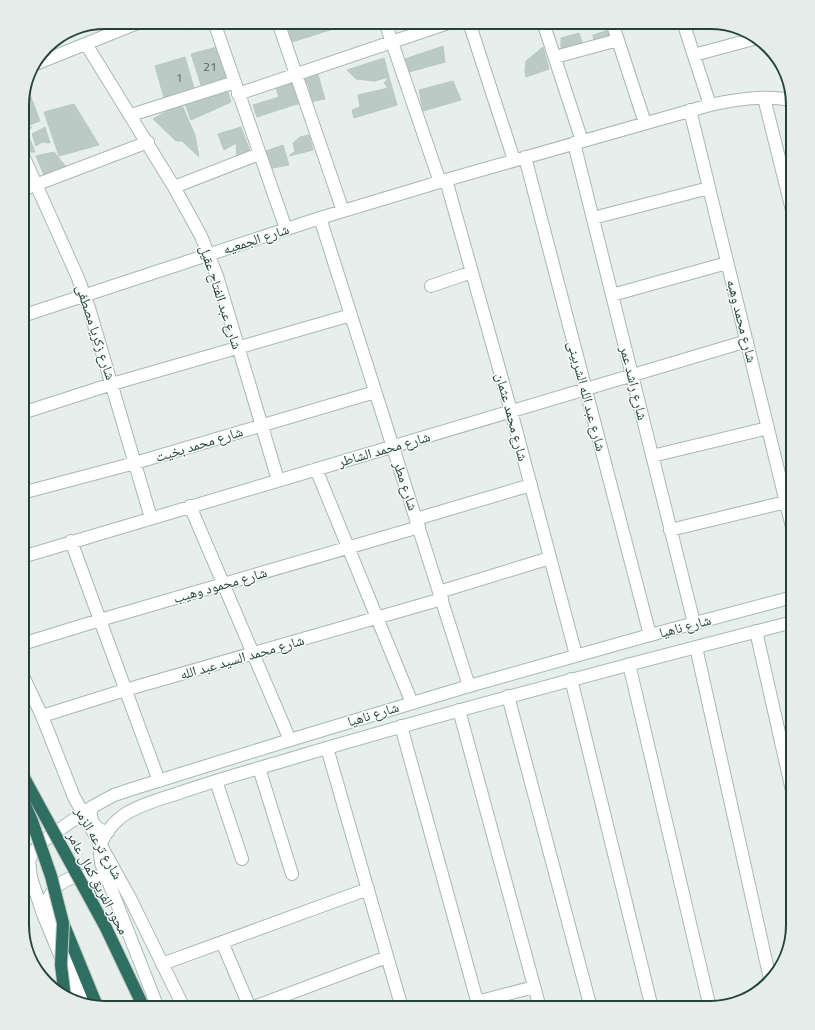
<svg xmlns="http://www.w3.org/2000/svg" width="815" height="1030" viewBox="0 0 815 1030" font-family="'Titillium Web','Noto Naskh Arabic',sans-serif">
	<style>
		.building { fill: #bbcac4; stroke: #b8c9c2 }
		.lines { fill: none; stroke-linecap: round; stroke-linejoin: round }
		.service-casing { stroke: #a8b8b2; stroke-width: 10 }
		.minor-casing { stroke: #a8b8b2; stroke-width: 14 }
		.tertiary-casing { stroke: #a8b8b2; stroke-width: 14 }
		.secondary-casing { stroke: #a4bbb3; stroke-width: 14 }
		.motorway-casing { stroke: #c2cac8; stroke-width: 14 }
		.service { stroke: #fff; stroke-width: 8 }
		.minor { stroke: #fff; stroke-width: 12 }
		.tertiary { stroke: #fff; stroke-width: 12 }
		.secondary { stroke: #fff; stroke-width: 12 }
		.motorway { stroke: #2f6f62; stroke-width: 12 }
		.motorway-bridge-casing { stroke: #c2cac8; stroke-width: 14; stroke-linecap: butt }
		.motorway-bridge { stroke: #2f6f62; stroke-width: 12 }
		.labels { text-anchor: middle; stroke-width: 3; stroke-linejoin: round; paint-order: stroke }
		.number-label { font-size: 12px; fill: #4a645c }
		.street-label { font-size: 14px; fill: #24423a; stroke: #f7fbf9 }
		.rim { fill: none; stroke: #24423a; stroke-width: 2 }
	</style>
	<rect width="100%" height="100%" fill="#e6efeb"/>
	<path class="building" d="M187,22h20l1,3 -19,5 -5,-3 4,-3z
		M286,22h41l3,8 -38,12z
		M334,22h24l-22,6z
		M73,28l6,5 -32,14 3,-4z
		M609,30l1,10 -16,3 -1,-8z
		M579,33l4,11 -22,7v-13z
		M443,46l2,16 -36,10 -4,-13z
		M217,47l10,34 -25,7 -11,-34z
		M543,47l6,22 -23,8 -1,-7 1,-9z
		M185,57l9,31 -30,10 -9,-32z
		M384,58l5,19 -15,4 -18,-2 -9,-9z
		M317,71l8,28 -16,3 -3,-4 5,-3 -3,-11 -8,-7z
		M389,77l8,28 -43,13 -2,-8 8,-3 -2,-12 30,-7 -4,-5z
		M294,79l8,25h-5l-40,13 -4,-12 26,-8 -4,-12z
		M453,81l8,19 -38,11 -4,-21z
		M26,84l14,37 -18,7v-29z
		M227,89l4,13 -40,18 -6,-16z
		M181,103l14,32 4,22 -17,-16h-6l-23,-22z
		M74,104l25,41 -40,11 -15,-44z
		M32,127l-5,5 8,20h-7l-6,-13v-9z
		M45,127l5,16 -8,-1 -6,4 -4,-12z
		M241,127l10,27 -14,5 -1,-16 -12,7 -6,-16z
		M309,135l4,15 -24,6 6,-5 -2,-8 7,-6z
		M283,145l6,20 -21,4 -5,-17z
		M54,152l13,16 -23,7 -8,-19z"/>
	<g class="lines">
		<defs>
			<path id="service" d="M46,903l42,101"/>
			<path id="minor" d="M214,22l72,207
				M278,22l65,189
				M385,22l55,160
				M469,22l45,138
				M543,22l39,119
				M612,22l33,101
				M683,22l27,83
				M86,44l88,143 27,49 16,40 61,204
				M694,55l63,-17
				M555,57l63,-17
				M33,65l107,-43
				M238,94l213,-72
				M764,98l29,116
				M690,110l103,421
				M131,115l104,-33
				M574,143l120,480
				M22,153l56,125 11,30 62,210
				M525,157l125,478
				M446,180l65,231 65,244
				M174,187l85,-33
				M22,190l126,-48
				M320,218l149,468
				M593,218l116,-30
				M431,286l41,-14
				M612,295l115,-32
				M22,316l298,-98 126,-38 264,-75c27,-6 54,-10 82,-5
				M22,413l90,-29 239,-69
				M652,456l116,-28
				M316,469l96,234
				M22,493l113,-30 240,-71
				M190,506l100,234
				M416,519l115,-34
				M670,530l116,-28
				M71,541l88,240
				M22,557l725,-216
				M439,592l111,-34
				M756,631l37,164
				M22,644l78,-24 319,-93
				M696,647l74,332
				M629,664l81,344
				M571,679l81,329
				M508,696l83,312
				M459,710l81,298
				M42,716l83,-26 317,-91
				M401,726l78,282
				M327,748l75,260
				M259,768l33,106
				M216,781l26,78
				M222,942l28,66
				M162,964l206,-75
				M477,1002l57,-15
				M251,1008l136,-51"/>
			<path id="tertiary" d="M22,674l20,42 32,81 56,101 54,110"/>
			<path id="secondary" d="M92,807c-4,13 3,23 16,25
				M43,914c1,-5 2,-11 5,-15 12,-24 36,-27 59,-20
				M79,1001l-36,-87 -12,-36 -2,-18 5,-9 9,-10 49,-34 22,-12 18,-6 158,-49 179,-54 181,-51 143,-38
				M158,1008l-57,-145c0,-3 -1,-7 -1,-11 0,-15 15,-32 27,-39 15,-9 33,-14 49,-19 42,-15 85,-26 127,-39 162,-48 326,-91 490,-133"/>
			<path id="motorway" d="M63,923l34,83
				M106,928l38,80"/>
		</defs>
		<use href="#service" class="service-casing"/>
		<use href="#minor" class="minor-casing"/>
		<use href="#tertiary" class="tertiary-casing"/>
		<use href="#secondary" class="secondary-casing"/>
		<use href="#motorway" class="motorway-casing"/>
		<use href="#service" class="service"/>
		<use href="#minor" class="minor"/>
		<use href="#tertiary" class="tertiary"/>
		<use href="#secondary" class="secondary"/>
		<use href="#motorway" class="motorway"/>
		<defs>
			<path id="motorway-bridge" d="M22,774l84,154
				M22,798l10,23 19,55 12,47 -2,42 4,33"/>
		</defs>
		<use href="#motorway-bridge" class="motorway-bridge-casing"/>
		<use href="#motorway-bridge" class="motorway-bridge"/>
	</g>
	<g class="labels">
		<g class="number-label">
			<text x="210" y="71">21</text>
			<text x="179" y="82">1</text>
		</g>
		<g class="street-label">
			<text transform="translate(256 239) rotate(-18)" y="5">شارع الجمعيه</text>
			<text transform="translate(221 297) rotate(72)" y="5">شارع عبد الفتاح عقيل</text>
			<text transform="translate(742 321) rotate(76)" y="5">شارع محمد وهبه</text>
			<text transform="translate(96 332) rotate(72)" y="5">شارع زكريا مصطفى</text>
			<text transform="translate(634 383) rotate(76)" y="5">شارع راشد عمر</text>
			<text transform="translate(587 396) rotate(75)" y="5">شارع عبد الله الشربينى</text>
			<text transform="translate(512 417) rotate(75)" y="5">شارع محمد عثمان</text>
			<text transform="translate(199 444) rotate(-17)" y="5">شارع محمد بخيت</text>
			<text transform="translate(384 449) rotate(-16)" y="5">شارع محمد الشاطر</text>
			<text transform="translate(406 486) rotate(72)" y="5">شارع مطر</text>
			<text transform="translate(220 585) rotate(-16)" y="5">شارع محمود وهيب</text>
			<text transform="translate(685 626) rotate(-15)" y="5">شارع ناهيا</text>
			<text transform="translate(242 657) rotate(-16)" y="5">شارع محمد السيد عبد الله</text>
			<text transform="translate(373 714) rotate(-17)" y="5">شارع ناهيا</text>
			<text transform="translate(99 843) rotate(60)" y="5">شارع ترعه الزمر</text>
			<text transform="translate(98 883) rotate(62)" y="5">محور الفريق كمال عامر</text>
		</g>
	</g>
	<path d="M0 0H815V1030H0ZM105 29H710A76 76 0 0 1 786 105V925A76 76 0 0 1 710 1001H105A76 76 0 0 1 29 925V105A76 76 0 0 1 105 29Z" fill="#e6ecea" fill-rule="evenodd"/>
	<path class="rim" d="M105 29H710A76 76 0 0 1 786 105V925A76 76 0 0 1 710 1001H105A76 76 0 0 1 29 925V105A76 76 0 0 1 105 29Z"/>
</svg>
